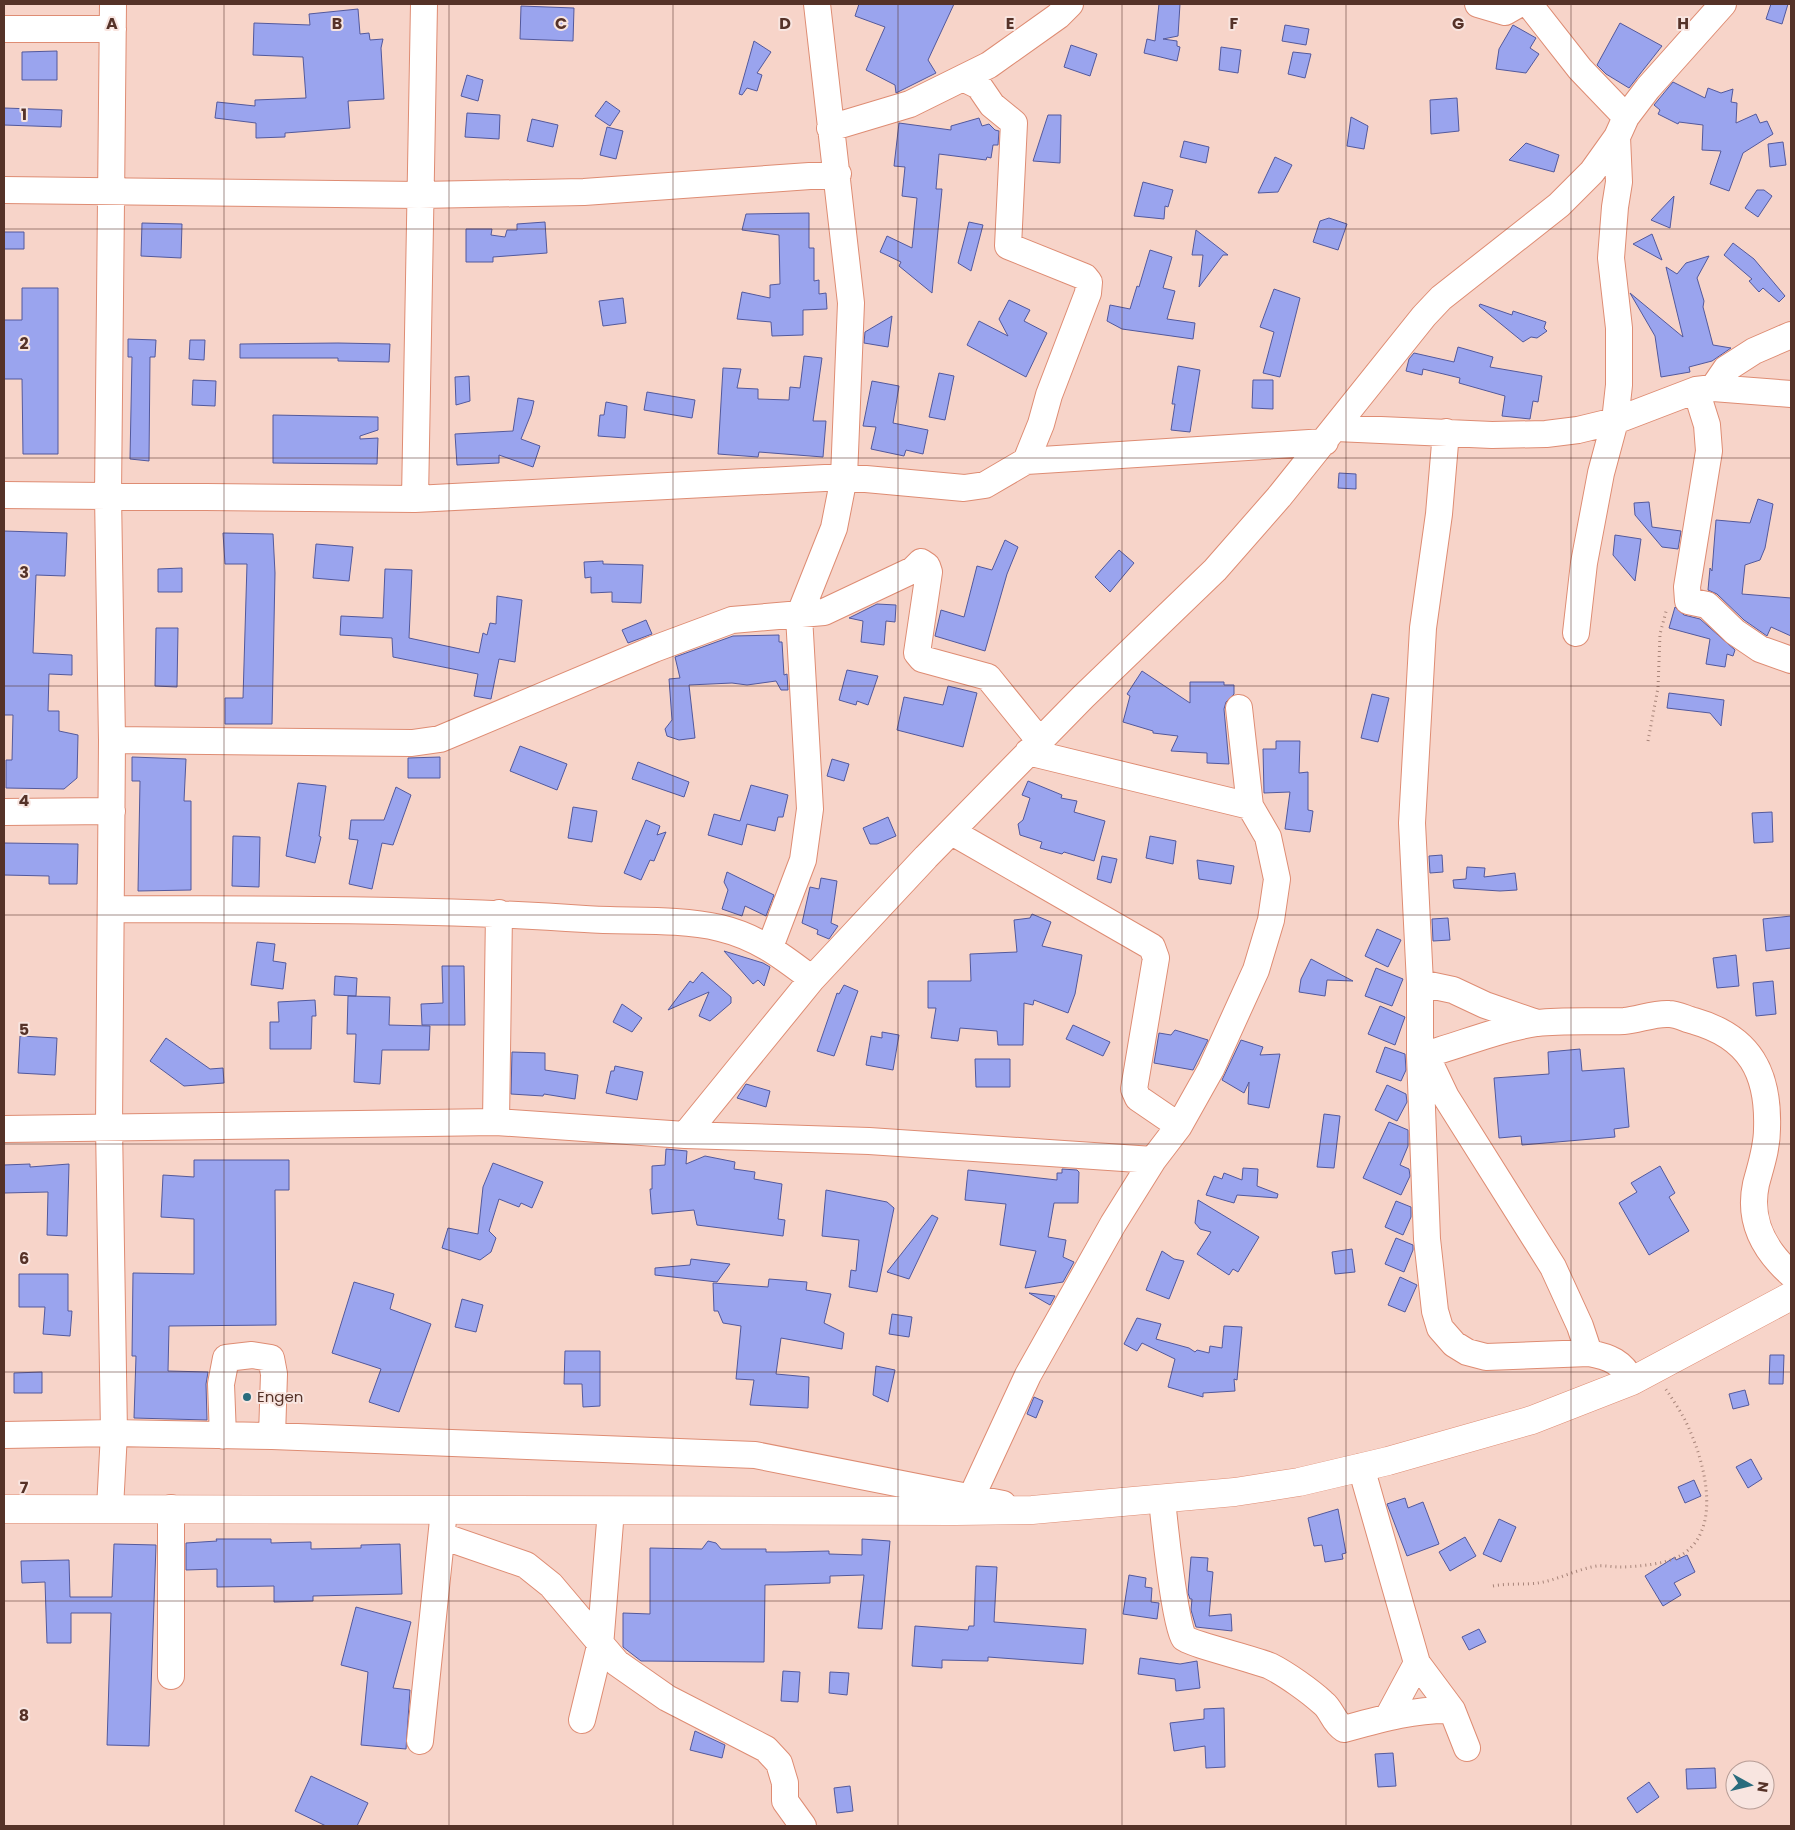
<svg xmlns="http://www.w3.org/2000/svg" width="1795" height="1830" viewBox="0 0 1795 1830" font-family="Poppins,sans-serif">
	<style>
		.building { fill: #9aa4ee; stroke: #53599c }
		.lines { fill: none; stroke-linecap: round; stroke-linejoin: round }
		.minor-casing { stroke: #de8c73; stroke-width: 28 }
		.highway-casing { stroke: #de8c73; stroke-width: 29 }
		.path { stroke: #a78479; stroke-width: 3; stroke-dasharray: 1 4; stroke-linecap: butt }
		.minor { stroke: #fff; stroke-width: 26 }
		.highway { stroke: #fff; stroke-width: 28 }
		.grid { fill: none; stroke: #553228; stroke-width: 1; stroke-opacity: 0.55 }
		.poi-dot { fill: #296c7d; stroke: #f8e5e0; stroke-width: 2 }
		.labels { text-anchor: middle; stroke-width: 4; stroke-linejoin: round; paint-order: stroke }
		.poi-label { font-size: 15px; fill: #553228; stroke: #f8e5e0; text-anchor: start }
		.grid-label { font-size: 16px; text-anchor: middle; font-weight: bold; fill: #553228; stroke: #f8e5e0; stroke-width: 4; stroke-linejoin: round; paint-order: stroke }
	</style>
	<rect width="100%" height="100%" fill="#f7d4c9"/>
	<path class="building" d="M859,4h95l-26,56 8,13 -40,20 -1,-8 -29,-15 19,-43 -30,-11z
		M1159,4h21l-2,32 -15,3 14,2v5l3,1 -3,14 -33,-8 3,-14 8,2z
		M1771,4h17l-6,20 -16,-5z
		M521,6l53,2 -1,33 -53,-2z
		M358,9l2,25 9,-1 1,7 13,-1 -2,9 3,51 -36,2 2,27 -65,5v4l-29,1v-15l-41,-5 2,-16 38,4v-6l51,-2 -3,-41 -50,-2 1,-32 56,2 -1,-11z
		M1620,23l42,23 -33,42 -23,-14 -9,-9z
		M1285,25l24,4 -3,16 -24,-4z
		M1513,25l23,13 -6,10 9,6 -13,19 -30,-4 3,-20z
		M754,41l17,11 -14,21 5,2 -5,16 -10,-3 -5,7 -3,-1z
		M1071,45l26,9 -7,22 -26,-9z
		M1221,47l20,3 -3,23 -19,-3z
		M57,51v29h-35v-28z
		M1293,52l18,2 -6,24 -17,-4z
		M467,75l16,5 -5,21 -17,-5z
		M1673,82l32,16 3,-10 13,5 12,-4 -2,13 6,1 -1,20 20,-9 4,9 7,-2 6,13 -30,19 -14,38 -19,-7 11,-33 -19,-1 1,-25 -24,-3 -1,2 -20,-10 2,-4 -6,-5z
		M1457,98l2,33 -28,3 -1,-34z
		M606,101l14,10 -10,15 -15,-10z
		M4,108l58,2 -1,17 -57,-2z
		M467,113l33,2 -1,24 -34,-2z
		M1048,115h13l-1,48 -27,-2z
		M1351,117l17,9 -4,23 -17,-3z
		M979,118l3,8 7,-2 6,6 4,1 -1,14h-5l-2,13 -4,-1 -1,3 -47,-6 -3,35h6l-10,104 -33,-27 2,-4 -21,-10 7,-16 25,12 5,-50 -15,-2 3,-29 -11,-1 5,-43 52,7v-4z
		M532,119l26,6 -5,22 -26,-6z
		M607,127l16,4 -7,28 -16,-4z
		M1184,141l25,6 -3,16 -26,-6z
		M1783,142l3,23 -16,2 -2,-23z
		M1526,143l33,12 -5,17 -45,-12z
		M1275,157l17,8 -14,27 -20,1z
		M1143,182l30,8 -5,17 -3,-1 -1,13 -30,-3z
		M1757,190h7l8,6 -14,21 -13,-9z
		M1674,196l-4,32 -19,-8z
		M809,213v35h5v33l5,-1v14l7,-1 1,16 -24,1v25l-31,1 -1,-14 -34,-3 5,-27 28,6v-13l10,-1 -1,-49 -37,-5 4,-16z
		M1329,218l18,6 -9,26 -25,-8 7,-21z
		M545,222l2,31 -54,4v5h-27v-33h26l-1,6 14,2 2,-7h10v-6z
		M969,222l14,3 -12,46 -13,-8z
		M142,223l40,1 -1,34 -40,-2z
		M1196,230l32,25h-5l-24,32 4,-32h-11z
		M4,232h20v17h-20z
		M1652,234l10,26 -29,-16z
		M1733,243l21,16 31,37 -6,6 -16,-14 -4,4 -10,-11 3,-2 -28,-24z
		M1150,250l22,7 -9,31 12,3 -8,28 28,4 -2,16 -71,-10 -15,-8 3,-16 20,4 7,-23 2,1z
		M1709,256l-12,22 7,23 -1,6 10,38 18,3 -19,13 -23,6 1,5 -29,5 -6,-41 -25,-43 53,44 -17,-70 11,7 9,-11z
		M22,288h36v166h-35l-1,-75h-18v-59h18z
		M1274,289l26,9 -20,79 -17,-4 11,-41 -14,-5z
		M623,298l3,25 -23,3 -4,-25z
		M1009,300l21,10 -6,11 23,12 -21,44 -59,-32 12,-24 29,15 -9,-17z
		M1480,304l32,11 1,-4 33,11 -2,6 3,3 -10,7 -6,-1 -8,5 -44,-36z
		M892,316l-4,31 -24,-4 1,-11z
		M128,339l28,1 -1,17h-5l-1,104 -19,-2 2,-102h-4z
		M190,340h15l-1,20 -15,-1z
		M338,343l52,1 -1,18 -51,-1v-3h-98v-14z
		M1458,347l35,10 -3,10 52,9 -4,26 -5,-1 -3,18 -28,-3 3,-20 -46,-13 1,-5 -37,-9 -1,6 -16,-4 3,-12 5,-6 40,9z
		M804,356l18,2 -9,63h13l-3,36 -64,-5 -1,5 -40,-3 5,-86 18,1 -4,19 21,1v10l31,1 1,-13 10,1z
		M1178,366l22,4 -10,62 -19,-2 4,-26h-3z
		M939,373l15,3 -9,44 -16,-3z
		M469,376l1,25 -14,4 -1,-28z
		M193,380l23,1 -1,25 -23,-1z
		M1253,380h20v29l-21,-1z
		M872,381l27,5 -6,37 35,7 -5,24 -17,-4 -2,6 -33,-7 5,-22 -13,-1z
		M647,392l48,8 -3,18 -48,-8z
		M518,398l16,3 -3,13 -10,25 19,7 -7,21 -34,-12v8l-42,2 -2,-31 58,-3z
		M606,402l21,4 -2,32 -27,-2 2,-21h4z
		M273,415l105,2v13l-18,6v3l18,-1 -1,26 -104,-1z
		M1339,473l17,1v15l-18,-1z
		M1758,499l15,5 -8,44 -5,12 -15,5 -3,29 49,4v38l-20,-9 -4,9 -23,-16 -27,-26 -9,-4 2,-22 2,3 4,-51 34,3z
		M1649,502l3,25 29,4 -3,18 -16,-2 -27,-32 -1,-12z
		M4,531l63,2 -2,43 -29,-1 -3,78 39,2v20l-23,-1 -1,37h11v20l19,4 -1,43 -13,11 -58,-1v-28h6l1,-45h-9z
		M223,533l50,1 2,39 -3,151h-47v-26h18l4,-134h-22z
		M1615,535l26,4 -6,42 -22,-26z
		M1005,540l13,7 -11,27 -22,77 -50,-15 6,-26 23,7 13,-51 15,4z
		M316,544l37,3 -4,34 -36,-3z
		M1119,550l15,13 -24,29 -15,-15z
		M603,561v3l40,1 -2,38 -29,-1v-10l-21,1v-16l-6,1 -1,-16z
		M182,568v24h-24v-23z
		M385,569l27,1 -3,68 70,15 4,-20 4,2 3,-12 6,1 1,-28 25,4 -7,62 -16,-3 -8,40 -17,-3 4,-22 -85,-17 -1,-19 -52,-3 1,-19 42,2z
		M877,604l19,1 -1,17 -9,-1 -2,24 -23,-3 2,-21 -14,-3z
		M1675,607l9,8 16,4 35,31 -2,6 -6,-2 -2,13 -19,-3 4,-25 -41,-11z
		M646,620l6,14 -24,9 -6,-13z
		M156,628h22l-1,59 -22,-1z
		M779,635v7h3l2,33 3,-1 1,16h-7l-5,-9 -29,4 -15,-2 -43,2 6,53 -16,2 -12,-4 -2,-7 7,-9 -3,-41 11,-1 -5,-21 58,-21z
		M847,670l31,6 -10,29 -11,-4 -1,4 -17,-5z
		M1142,671l48,32v-21h34v3h10v9l-8,8 -2,7 5,55 -22,-1v-10l-36,-2 7,-15 -25,-3v-2l-30,-9 7,-26 -3,-2z
		M948,686l29,7 -14,54 -66,-17 7,-33 39,8z
		M1669,693l55,7 -3,26 -11,-13 -43,-5z
		M1372,694l17,4 -11,44 -17,-4z
		M1276,741h24l-1,32 9,-1v38l5,1 -3,21 -25,-3 5,-37 -26,1 -1,-44h13z
		M520,746l47,18 -10,26 -47,-19z
		M132,757l54,2 -2,42h7v89l-53,1 2,-110h-8z
		M440,757v21h-32v-20z
		M832,759l17,5 -5,17 -17,-5z
		M638,762l51,20 -5,15 -52,-18z
		M1028,781l34,14 -1,3 16,3 -3,11 31,9 -11,40 -30,-9 -2,2 -22,-6 2,-6 -22,-7 -2,-11 5,-4 7,-22 -8,-3z
		M298,783l28,3 -7,50 2,1 -6,26 -29,-7z
		M751,785l37,10 -5,22h-5l-3,14 -28,-7 -5,21 -34,-10 6,-21 26,7z
		M396,787l15,8 -18,50 -11,-2 -10,46 -23,-5 9,-44 -9,-1 2,-19h33z
		M573,807l24,4 -5,31 -24,-4z
		M1772,812l1,30 -19,1 -2,-30z
		M888,817l8,19 -19,8h-7l-7,-16z
		M646,820l14,6 -3,9 9,-3 -12,29 -4,-1 -9,20 -17,-7z
		M233,836l27,1 -1,50 -27,-1z
		M1150,836l26,5 -3,23 -27,-6z
		M4,843l74,1 -1,40h-28v-8l-45,-1z
		M1442,855l1,17 -13,1 -1,-17z
		M1102,856l15,3 -6,24 -14,-4z
		M1197,860l37,6 -3,18 -32,-5z
		M1467,867l18,1 -1,9 31,-4 2,17 -17,1 -46,-3 -1,-8 13,-1z
		M727,872l47,23 -8,21 -21,-10 -3,10 -20,-7 6,-19 -4,-8z
		M821,878l16,3 -6,42 7,3 -9,13 -12,-5 1,-4 -16,-7 8,-36 9,2z
		M1032,914l19,8 -9,24 40,9 -7,39 -7,19 -34,-13 -1,5 -9,-2 -1,42h-25l-1,-14 -37,-3 -2,13 -27,-3 5,-30h-8v-27h43l-1,-27 47,-2 -3,-32 16,-2z
		M1791,916v32l-25,3 -3,-32z
		M1448,918l2,22 -17,1 -1,-22z
		M1377,929l24,11 -13,27 -23,-11z
		M257,942l18,2 -2,17 13,2 -3,26 -32,-4z
		M724,951l39,12 7,4 -6,19 -6,-6 -5,4z
		M1736,955l3,31 -22,2 -4,-30z
		M1311,959l42,22 -26,-1 -2,16 -26,-4 2,-13z
		M442,966h22l1,59h-43l-1,-21 22,-1z
		M1376,968l27,11 -11,27 -27,-10z
		M702,972l29,25v6l-21,18 -11,-5 10,-24 -41,18 22,-29 3,2z
		M335,976l22,2 -1,18 -22,-1z
		M1773,981l3,33 -20,2 -3,-33z
		M844,985l14,6 -24,65 -17,-5 20,-58 2,1z
		M348,996l42,1 -1,28 41,1 -1,24h-47l-2,34 -26,-2 2,-48h-9z
		M315,1000l1,16h-4l-1,33h-41v-27h9l-1,-20z
		M622,1004l20,14 -10,14 -19,-10z
		M1380,1006l25,11 -10,28 -27,-11z
		M1073,1025l37,17 -7,14 -37,-17z
		M1175,1030l33,10 -15,30 -39,-7 5,-30 12,2z
		M882,1032l17,3 -6,35 -27,-5 5,-29 11,2z
		M20,1036l37,2 -2,37 -37,-2z
		M166,1038l44,31 13,-1 1,15 -40,3 -34,-25z
		M1241,1040l22,7 -3,8 20,-1 -11,54 -21,-4 1,-22 -5,11 -22,-13z
		M1385,1047l20,7 1,16 -5,11 -25,-9z
		M1580,1049l2,22 42,-3 5,59 -15,2 1,8 -93,8 -1,-9 -22,2 -5,-60 55,-4 -1,-22z
		M512,1052l33,1v17l33,5 -3,24 -31,-5 -1,2 -32,-2z
		M975,1059h35v28h-34z
		M615,1066l28,6 -6,28 -31,-7 5,-22h3z
		M746,1084l24,7 -4,16 -29,-9z
		M1387,1085l19,9 1,8 -10,19 -22,-11z
		M1324,1114l16,2 -6,52 -17,-1z
		M1389,1122l19,8v16l-8,19 9,4 1,7 -9,19 -38,-17z
		M666,1149l21,2 -1,13 19,-8 30,6 -1,7 21,3 -1,7 28,5 -4,35 7,1 -2,16 -86,-11 -3,-15 -42,4 -2,-25h2v-23l13,-1z
		M194,1160h95v30h-14l1,135 -107,1 -1,45 40,1 -2,12 1,36 -73,-2 2,-62h-4l1,-83 61,1v-55l-33,-2 2,-42 31,2z
		M493,1163l50,19 -11,26 -11,-5 -2,4 -20,-8 -10,32 7,7 -5,14 -11,8 -38,-12 6,-20 30,6 5,-47z
		M30,1164v3l39,-3 -2,72 -20,-1 1,-43 -44,1v-28z
		M1660,1166l15,27 -6,4 20,34 -40,24 -30,-52 18,-11 -6,-9z
		M1243,1168l15,1 -1,17 21,8 -1,4 -40,-3 -3,8 -28,-8 8,-19 8,3 2,-6 18,7z
		M1062,1169l15,1 2,2 -1,31h-24l-6,34 18,3 -3,17 11,5 -11,20 -38,6 11,-37 -36,-6 6,-41 -41,-4 3,-30 89,10v-7h5z
		M826,1190l61,12 7,6 -17,84 -28,-5 2,-17 5,1 3,-31 -37,-4z
		M1198,1200l61,37 -21,35 -5,-3 -4,6 -32,-21 14,-22 -11,-3 -5,-6z
		M1396,1201l15,6v10l-8,18 -18,-8z
		M932,1215l6,3 -29,61 -22,-7z
		M1396,1238l17,7v5l-9,22 -19,-8z
		M1352,1249l3,23 -20,2 -3,-22z
		M1162,1251l12,8 10,2 -15,38 -23,-9z
		M691,1259l39,5 -13,18 -62,-7v-7l35,-3z
		M19,1274h49v37h4l-2,25 -27,-2 2,-27h-26z
		M1400,1277l17,8 -12,27 -17,-7z
		M769,1279l38,3 -1,8 25,4 -7,29 20,10 -2,16 -61,-11 -5,36 33,3 -1,31 -58,-3 4,-25 -18,-1 5,-53 -18,-3 -5,-12h-4l-1,-28 55,4z
		M354,1282l40,12 -4,15 41,15 -32,88 -30,-10 12,-33 -49,-16z
		M1029,1293l26,3 -5,9z
		M462,1299l21,6 -7,27 -21,-5z
		M892,1314l20,3 -3,20 -20,-3z
		M1137,1318l24,6 -5,15 33,9 6,4 2,-2 12,3 1,-7 12,2 2,-22 18,1 -5,53 -3,-1 1,12 -32,2v4l-35,-10 7,-28 -33,-16 -5,8 -13,-7z
		M565,1351h35v55l-17,1 -1,-23h-18z
		M1770,1355h14l-1,29h-14z
		M876,1366l19,4 -7,32 -15,-7z
		M42,1372v21h-28v-20z
		M1745,1390l4,15 -16,4 -4,-15z
		M1034,1397l9,4 -7,17 -9,-4z
		M1751,1459l11,20 -14,9 -12,-21z
		M1694,1480l7,16 -16,7 -7,-16z
		M1405,1498l3,10 15,-6 16,42 -32,12 -20,-52z
		M1338,1509l8,44 -4,1 1,5 -18,3 -3,-17 -8,1 -6,-28z
		M1499,1519l17,8 -15,35 -18,-8z
		M1465,1537l11,19 -26,15 -11,-19z
		M216,1539h55v4l40,-1v7l50,-1v-3l39,-1 2,50 -89,2v5l-39,1v-16l-57,1v-18l-31,1v-27l31,-2z
		M862,1539l28,2 -8,88 -24,-1 6,-53 -34,1v7l-65,2 -1,77 -123,-1 -18,-14v-34l27,1v-66l52,1 6,-8 8,2 5,6h45v3h20l43,-1v3l33,1z
		M114,1544l42,1 -7,201 -42,-1 4,-132h-40v30h-24l-2,-61 -23,1 -1,-22 48,-1 1,37h42z
		M1687,1555l8,17 -21,11 7,12 -18,11 -18,-30 30,-19 1,3z
		M1191,1557l17,1 -1,13 6,1 -4,44 22,-2 1,17 -36,-4 -5,-17 1,-11h-2l-2,-6z
		M976,1566l21,1 -3,55 92,7 -3,35 -95,-7v4l-46,-1v8l-30,-2 3,-40 53,4 1,-4h5z
		M1129,1575l17,3 -1,9 7,1 -1,14 8,1 -2,16 -34,-5z
		M356,1607l55,15 -18,66 17,2 -4,59 -45,-4 7,-73 -27,-7z
		M1479,1629l7,13 -17,8 -7,-13z
		M1140,1658l40,6 17,-3 3,27 -24,3 -1,-12 -37,-5z
		M783,1671l17,1 -2,30 -17,-1z
		M830,1672l19,1 -2,22 -18,-2z
		M1224,1708l1,59 -19,1 -1,-22 -31,5 -4,-28 34,-4v-10z
		M695,1731l30,14 -3,13 -32,-8z
		M1393,1753l3,33 -18,1 -3,-33z
		M1715,1768l1,20 -29,1 -1,-20z
		M311,1776l57,27 -11,23h-31l-31,-15z
		M1649,1782l10,15 -22,16 -10,-15z
		M850,1786l3,25 -16,2 -3,-25z"/>
	<g class="lines">
		<defs>
			<path id="minor" d="M1478,4l27,8 14,-8
				M1529,4l51,65 46,48
				M4,29h109
				M963,78l16,8 13,19 22,18 -6,123 77,31 4,5 -1,11 -39,102 -8,29 -15,37
				M830,128l80,-24 79,-39 69,-49 12,-12
				M4,190l415,5 165,-3 254,-18
				M1713,388l13,-19 28,-18 37,-16
				M1696,390l11,35 2,26 -22,136 1,14 19,4 28,27 25,17 31,11
				M1336,428l156,7 54,-1 32,-4 37,-9 81,-31 17,-2 78,6
				M1446,432l-7,82 -16,114 -11,195 8,160v73l7,183 8,72 5,17 14,16 13,8 19,5 103,-4c21,4 33,9 43,28
				M4,495l411,4 9,-495
				M415,499l429,-22 120,11 21,-3 41,-24 299,-19
				M1576,633l8,-70 17,-90 14,-52 4,-36v-57l-8,-70 4,-51 4,-25 -2,-45
				M112,740l300,3 28,-4 214,-90 78,-29 92,-8 89,-42 8,-8 6,4 2,6 -12,81 5,6 66,18 51,63
				M1028,752l222,54
				M4,812l108,-1
				M952,832l200,115 4,11 -22,131 4,9 41,28
				M112,909c158,1 315,-1 473,10 44,3 92,-1 135,9 38,9 63,29 92,51
				M770,947l33,-87 7,-51 -11,-193 35,-88 10,-51 7,-174 -34,-299
				M1420,983l33,7 32,15 52,18
				M1426,1055l20,42 107,170 27,59 9,27
				M1420,1056c39,-10 76,-27 117,-33 28,-3 58,-1 87,-2 14,-1 30,-8 45,-7 8,0 17,5 25,7 56,16 75,52 73,108 0,19 -6,36 -11,55 -8,37 8,66 35,90
				M496,1122l3,-209
				M4,1129l492,-7 189,13 184,6 284,19
				M685,1135l127,-156 114,-122 157,-160 132,-127 64,-73 145,-181 17,-18 118,-93 33,-33 25,-35 9,-20 22,-29 75,-84
				M4,1435l110,-2 158,3 483,19 248,49
				M223,1436l-2,-52 5,-26 26,-3 19,3 3,16 -2,62
				M1361,1467l56,196 35,47 15,38
				M971,1498l57,-123 85,-151 40,-64 26,-34 32,-57 45,-99 15,-50 6,-41 -9,-42 -18,-31 -11,-98
				M1162,1499c2,21 13,128 22,139 4,5 72,22 86,28 16,8 40,25 53,37 9,7 10,19 21,26 36,-10 70,-20 108,-19
				M110,1508l4,-75 -5,-307 3,-386 -4,-245 5,-491
				M171,1508v168
				M442,1536l84,29 25,20 66,78 50,35 99,51 13,14 6,20v18l18,25
				M1388,1717l29,-54
				M582,1720l18,-74 11,-136
				M420,1741l23,-221"/>
			<path id="highway" d="M4,1509l951,2 77,-1 203,-18 64,-10 89,-21 144,-41 100,-39 159,-85"/>
		</defs>
		<use href="#minor" class="minor-casing"/>
		<use href="#highway" class="highway-casing"/>
		<path class="path" d="M1648,741l10,-53 2,-54 7,-26
			M1493,1586c15,-3 32,-1 45,-3 20,-3 39,-14 59,-17 7,-1 15,1 22,1 14,0 32,-2 45,-5 65,-16 42,-100 21,-142 -6,-11 -13,-22 -20,-32"/>
		<use href="#minor" class="minor"/>
		<use href="#highway" class="highway"/>
	</g>
	<path class="grid" d="M224,4v1822M449,4v1822M673,4v1822M898,4v1822M1122,4v1822M1346,4v1822M1571,4v1822M4,229h1787M4,458h1787M4,686h1787M4,915h1787M4,1144h1787M4,1372h1787M4,1601h1787"/>
	<circle class="poi-dot" cx="247" cy="1397" r="5"/>
	<g class="labels">
		<g class="poi-label">
			<text x="257" y="1402">Engen</text>
		</g>
	</g>
	<g class="grid-label">
		<text x="112" y="29">A</text>
		<text x="337" y="29">B</text>
		<text x="561" y="29">C</text>
		<text x="785" y="29">D</text>
		<text x="1010" y="29">E</text>
		<text x="1234" y="29">F</text>
		<text x="1458" y="29">G</text>
		<text x="1683" y="29">H</text>
		<text x="24" y="120">1</text>
		<text x="24" y="349">2</text>
		<text x="24" y="578">3</text>
		<text x="24" y="806">4</text>
		<text x="24" y="1035">5</text>
		<text x="24" y="1264">6</text>
		<text x="24" y="1493">7</text>
		<text x="24" y="1721">8</text>
	</g>
	<rect width="1795" height="1830" fill="none" stroke="#553228" stroke-width="10"/>
	<g transform="translate(1750 1785) rotate(98)"><circle r="24" fill="#f8e5e0" stroke="#b79d96"/>
	<path d="M0-4L9 19L0 12L-9 19Z" fill="#296c7d"/>
	<text y="-8" font-size="14" font-weight="bold" text-anchor="middle" fill="#553228">N</text>
	</g>
</svg>
